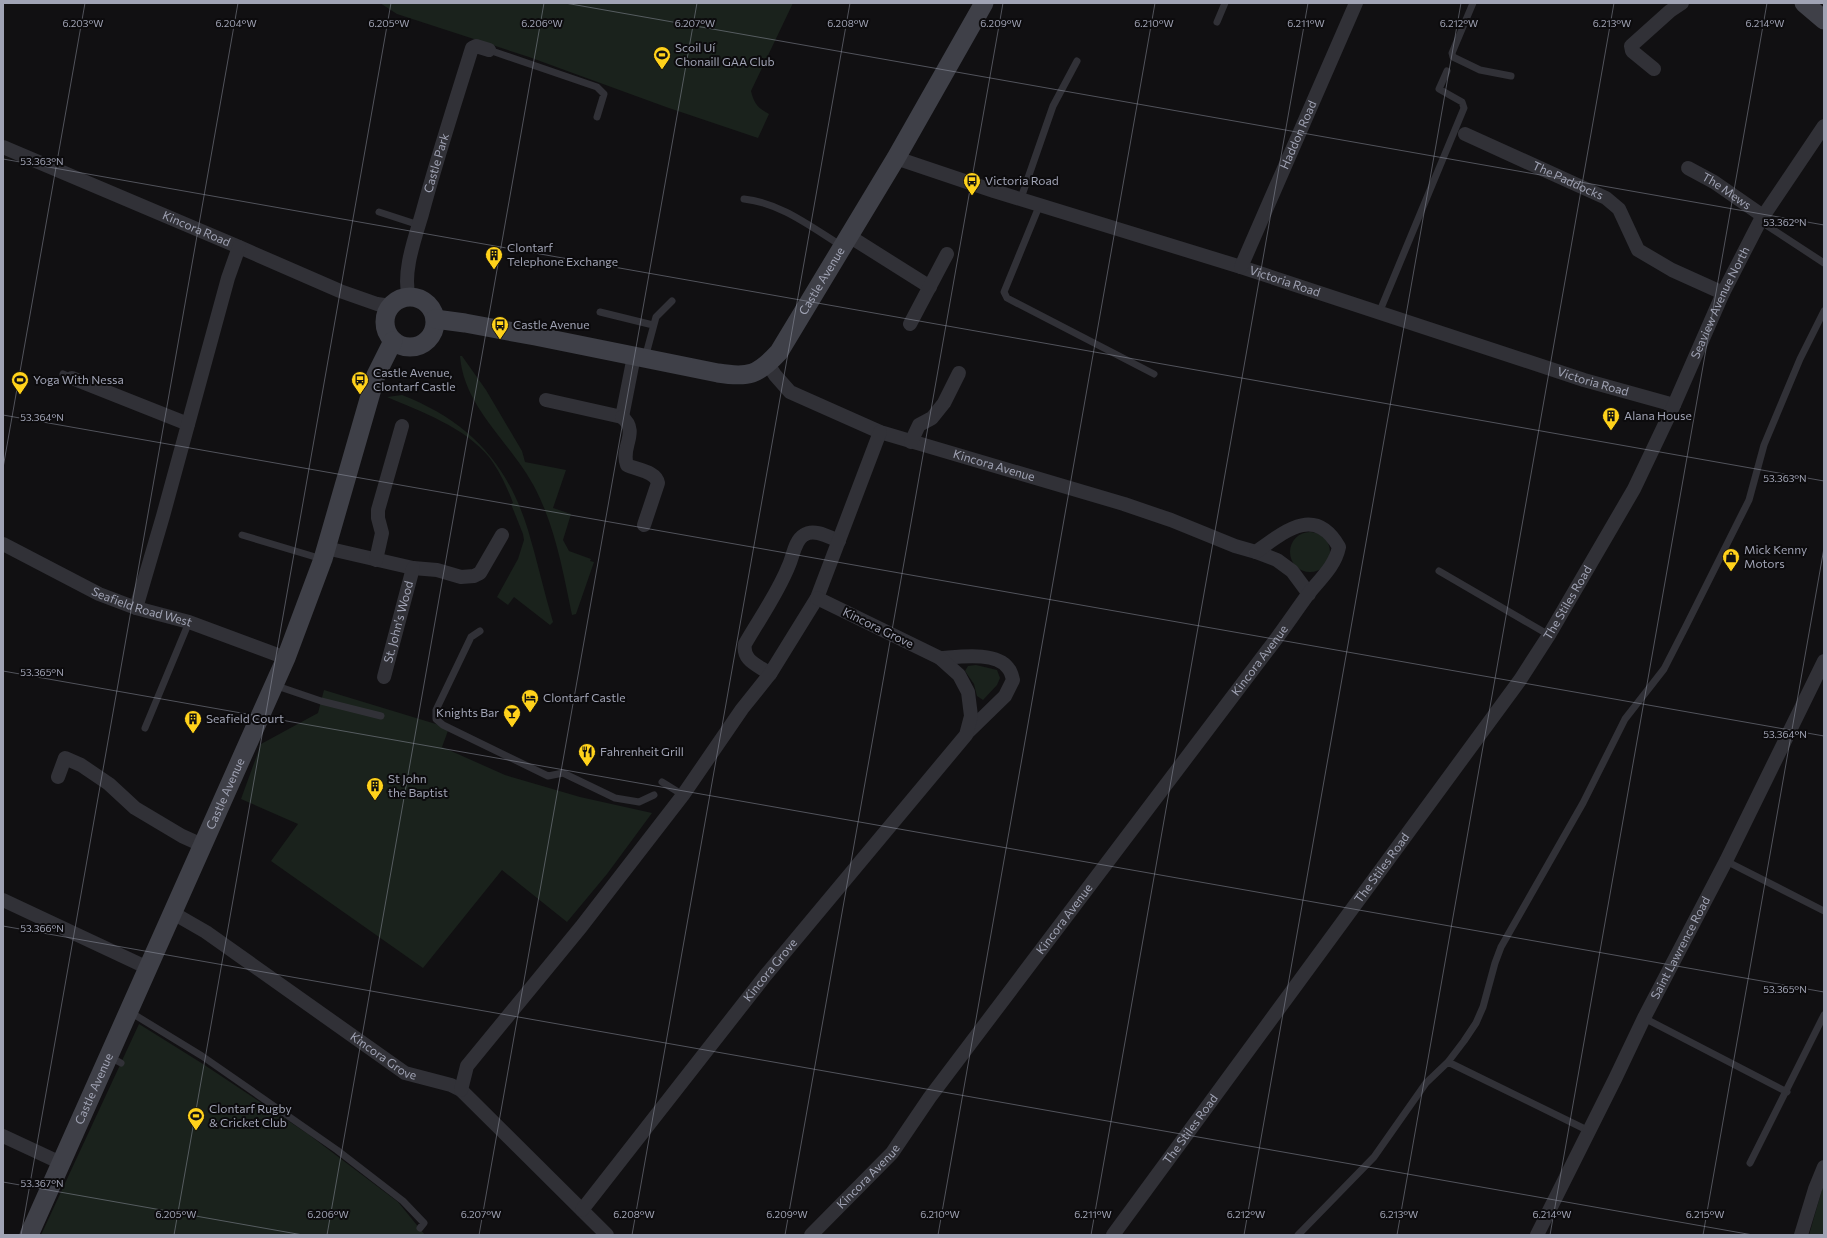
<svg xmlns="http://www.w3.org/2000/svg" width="1827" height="1238" viewBox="0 0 1827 1238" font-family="Commissioner,sans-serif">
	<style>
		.green { fill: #1a221c }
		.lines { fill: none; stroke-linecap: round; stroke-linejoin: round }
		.lane { stroke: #313137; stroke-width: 7 }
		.street { stroke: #313137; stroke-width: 14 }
		.secondary { stroke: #3f4048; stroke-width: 19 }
		.ticks { fill: none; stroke: #a0a3b4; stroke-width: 1; stroke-opacity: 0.45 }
		.labels { text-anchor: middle; stroke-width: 4; stroke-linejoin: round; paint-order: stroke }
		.poi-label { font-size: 12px; fill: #a0a3b4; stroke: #0c0b0d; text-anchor: start }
		.street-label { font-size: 12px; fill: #a0a3b4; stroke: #0c0b0d }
		.ticks-label { font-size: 10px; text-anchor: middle; fill: #a0a3b4; stroke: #0c0b0d; stroke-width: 4; stroke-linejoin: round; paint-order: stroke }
	</style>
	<rect width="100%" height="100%" fill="#111012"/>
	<path class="green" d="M380,3h413l-42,88c3,13 7,17 18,23l-11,24 -92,-31 -137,-50 -132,-43z
		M460,356h2l24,34 36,61 3,11 41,8 -13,38 18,6 -8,26 6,11 22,8 -1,2 4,1 -18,52 -4,1c-9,-43 -16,-85 -36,-125 -23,-46 -72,-81 -76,-134z
		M402,395c66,26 105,67 126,135 9,30 16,62 25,92l-3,3 -36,-28 -6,8 -11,-8 21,-38 6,-19 -1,-6 -12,-30 2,-1c-6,-16 -14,-33 -24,-46 -23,-29 -69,-46 -102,-60z
		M1290 552a20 20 0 1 1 40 0a20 20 0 1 1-40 0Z
		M976,665l21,5 3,8 -3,7 -14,15 -6,-4 -3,-12 -9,-13 3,-5z
		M324,690l125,38 -7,19 63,28 75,22 72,16 -45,61 -40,48 -65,-52 -79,98 -152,-107 27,-37 -57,-25 20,-55 57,-31z
		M139,1024l64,40 105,70 90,68 27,33h-384z
		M1823,1186l1,49h-15z"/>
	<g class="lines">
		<path class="lane" d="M1473,3l-21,50 1,4 27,13 31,6
			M1217,22l8,-19
			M489,50l108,37 7,7 -7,23
			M1021,198l32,-92 24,-45
			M744,199c37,4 67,28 98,47
			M1040,204l-36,88 3,6 147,76
			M379,212l40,13
			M1760,221l64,42
			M600,312l53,13
			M1379,313l85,-205 -2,-6 -23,-13 8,-18
			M645,358l11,-41 16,-16
			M63,374l9,4
			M242,535l80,24
			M1439,571l110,64
			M480,631l-9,6 -35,73v9l7,6 105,51 15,-3 52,25 24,4 15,-7
			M274,685l47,16 60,15
			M145,728l44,-106
			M662,782l21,13
			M1726,861l98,50
			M130,1012l72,44 135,94 66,51 21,22 -4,5
			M1644,1018l143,74
			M110,1057l11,6
			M1448,1062l141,69
			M1750,1163l74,-148
			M1298,1235l76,-78 52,-74 22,-21 16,-21 12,-18 7,-16 12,-44 6,-16 82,-144 42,-84 39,-50 22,-43 63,-126 15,-55 36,-86 24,-48"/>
		<g class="street">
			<path d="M1654,69l-22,-18 -1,-5 39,-35 12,-8"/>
			<path id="s1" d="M1465,134l141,64 13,11 19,41 34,20 51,23"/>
			<path id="s2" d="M3,147l236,100 101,44 37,13 14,2"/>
			<path id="s3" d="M896,158l98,33 247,76 343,113 90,25"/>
			<path id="s4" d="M1688,168l26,14 49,34"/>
			<path d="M849,236l81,51"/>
			<path id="s5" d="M1241,267l115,-264"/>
			<path id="s6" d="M409,297c-7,-24 6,-59 13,-83 15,-56 33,-111 50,-166l4,-2 13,4"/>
			<path d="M910,324l37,-70"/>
			<path id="s7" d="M768,364l7,11 15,17 90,40 244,72 47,16 64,26 21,6 21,8 15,11 17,23"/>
			<path d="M72,378l116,46"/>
			<path d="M546,400l76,17 12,-61"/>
			<path d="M622,417c18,15 -2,30 5,48 10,5 29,6 31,18l-14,42"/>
			<path d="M911,442l8,-17 13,-7 12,-15 15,-30"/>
			<path id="s8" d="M3,544l96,50 37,14 53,14 97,36"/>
			<path d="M326,548l87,20 24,2 24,7 13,-1 6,-3 22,-38"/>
			<path d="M376,560l6,-27 -4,-15v-8l24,-84"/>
			<path d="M136,608l27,-92 65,-238 11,-31"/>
			<path d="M940,658c18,-1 56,-7 68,10 3,3 4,8 5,12l-8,16 -38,37"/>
			<path d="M770,674c-12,-9 -28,-13 -25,-30 15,-26 33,-51 44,-79 4,-9 6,-25 15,-30 10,-7 25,2 35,6"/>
			<path id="s9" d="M384,677l29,-109"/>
			<path d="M58,777l7,-19 16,7 28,19 26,24 47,28 20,9"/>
			<path d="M3,900l145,68"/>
			<path id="s10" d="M173,913l33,19 199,141 46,12 10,5 146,145"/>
			<path d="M461,1090l6,-24 114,-139 102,-132 59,-86 28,-35 47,-76 63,-166"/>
			<path d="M3,1136l58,27"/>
			<path id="s11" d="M582,1210l183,-234 201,-241 5,-19 -3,-24 -9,-17 -19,-17 -123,-60"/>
			<path id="s12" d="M811,1235l81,-82 38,-56 337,-446c15,-19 28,-39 42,-58 12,-15 26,-27 30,-46 -24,-42 -54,-16 -83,5"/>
			<path id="s13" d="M1113,1235l407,-555 29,-45 85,-146 40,-84 49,-112 37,-72 64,-95"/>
			<path id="s14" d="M1537,1235l78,-156 29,-61 82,-157 98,-200"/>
			<path d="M1801,1235l14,-46 9,-22"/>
		</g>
		<g class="secondary">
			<path d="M1804,3l20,17"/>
			<circle cx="410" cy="322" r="25"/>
			<path id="s15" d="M435,319l30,4 70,13 183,37c31,5 40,2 61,-21l117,-194 88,-155"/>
			<path id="s16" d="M29,1235l257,-577 37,-99 53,-184 17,-34"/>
		</g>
	</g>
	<path class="ticks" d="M565,3l1259,222M3,159l1821,322M3,415l1821,321M3,468l82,-465M3,671l1821,321M3,926l1750,309M3,1182l300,53M21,1235l217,-1232M174,1235l217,-1232M327,1235l217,-1232M479,1235l218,-1232M632,1235l218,-1232M785,1235l218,-1232M938,1235l217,-1232M1091,1235l217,-1232M1244,1235l217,-1232M1397,1235l217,-1232M1550,1235l217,-1232M1703,1235l121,-687"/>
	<defs>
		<symbol id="stadium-pin" viewBox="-11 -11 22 30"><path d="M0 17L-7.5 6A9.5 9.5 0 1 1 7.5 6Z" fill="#ffd21b" stroke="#0c0b0d"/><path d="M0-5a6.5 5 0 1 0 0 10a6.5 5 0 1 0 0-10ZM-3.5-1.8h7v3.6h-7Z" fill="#111"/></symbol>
		<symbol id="bus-pin" viewBox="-11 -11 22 30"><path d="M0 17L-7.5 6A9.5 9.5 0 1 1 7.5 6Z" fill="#ffd21b" stroke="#0c0b0d"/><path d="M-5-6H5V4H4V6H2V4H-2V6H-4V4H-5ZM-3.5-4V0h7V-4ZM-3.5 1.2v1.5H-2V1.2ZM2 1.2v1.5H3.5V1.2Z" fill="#111"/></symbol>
		<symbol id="building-pin" viewBox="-11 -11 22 30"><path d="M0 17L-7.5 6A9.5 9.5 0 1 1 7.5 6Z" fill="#ffd21b" stroke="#0c0b0d"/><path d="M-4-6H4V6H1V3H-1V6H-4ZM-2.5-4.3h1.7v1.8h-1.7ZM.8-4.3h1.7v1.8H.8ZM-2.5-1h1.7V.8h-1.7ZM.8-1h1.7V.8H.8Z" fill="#111"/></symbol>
		<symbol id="shop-pin" viewBox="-11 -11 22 30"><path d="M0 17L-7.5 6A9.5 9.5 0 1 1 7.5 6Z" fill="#ffd21b" stroke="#0c0b0d"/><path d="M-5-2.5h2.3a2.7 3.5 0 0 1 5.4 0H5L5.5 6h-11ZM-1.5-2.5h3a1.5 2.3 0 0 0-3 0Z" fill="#111"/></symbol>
		<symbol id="hotel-pin" viewBox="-11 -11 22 30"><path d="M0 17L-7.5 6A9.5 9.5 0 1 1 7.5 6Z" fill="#ffd21b" stroke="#0c0b0d"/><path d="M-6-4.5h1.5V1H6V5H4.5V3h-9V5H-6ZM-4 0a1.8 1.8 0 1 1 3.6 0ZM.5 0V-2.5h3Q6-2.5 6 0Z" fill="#111"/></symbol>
		<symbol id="bar-pin" viewBox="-11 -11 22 30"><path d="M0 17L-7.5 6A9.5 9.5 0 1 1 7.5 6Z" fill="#ffd21b" stroke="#0c0b0d"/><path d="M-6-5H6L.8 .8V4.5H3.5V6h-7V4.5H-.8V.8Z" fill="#111"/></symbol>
		<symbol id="restaurant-pin" viewBox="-11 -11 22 30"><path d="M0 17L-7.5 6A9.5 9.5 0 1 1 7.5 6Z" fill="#ffd21b" stroke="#0c0b0d"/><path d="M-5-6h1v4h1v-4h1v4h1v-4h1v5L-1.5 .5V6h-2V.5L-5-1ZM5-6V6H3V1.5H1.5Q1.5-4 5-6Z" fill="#111"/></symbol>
	</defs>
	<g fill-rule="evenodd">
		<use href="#stadium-pin" x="652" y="45" width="20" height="27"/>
		<use href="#bus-pin" x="962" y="171" width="20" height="27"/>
		<use href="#building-pin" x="484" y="245" width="20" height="27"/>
		<use href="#bus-pin" x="490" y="315" width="20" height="27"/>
		<use href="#stadium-pin" x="10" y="370" width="20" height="27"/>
		<use href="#bus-pin" x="350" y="370" width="20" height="27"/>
		<use href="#building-pin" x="1601" y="406" width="20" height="27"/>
		<use href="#shop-pin" x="1721" y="547" width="20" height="27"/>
		<use href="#hotel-pin" x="520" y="688" width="20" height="27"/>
		<use href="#bar-pin" x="502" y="703" width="20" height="27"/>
		<use href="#building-pin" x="183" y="709" width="20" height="27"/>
		<use href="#restaurant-pin" x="577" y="742" width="20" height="27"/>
		<use href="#building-pin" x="365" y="776" width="20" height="27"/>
		<use href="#stadium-pin" x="186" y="1106" width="20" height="27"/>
	</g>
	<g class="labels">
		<g class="poi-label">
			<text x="675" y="52">Scoil Uí<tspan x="675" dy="14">Chonaill GAA Club</tspan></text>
			<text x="985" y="185">Victoria Road</text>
			<text x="507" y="252">Clontarf<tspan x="507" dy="14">Telephone Exchange</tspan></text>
			<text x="513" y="329">Castle Avenue</text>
			<text x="373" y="377">Castle Avenue,<tspan x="373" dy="14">Clontarf Castle</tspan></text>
			<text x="33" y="384">Yoga With Nessa</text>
			<text x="1624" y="420">Alana House</text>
			<text x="1744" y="554">Mick Kenny<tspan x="1744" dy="14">Motors</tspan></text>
			<text x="543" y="702">Clontarf Castle</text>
			<text x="499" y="717" text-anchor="end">Knights Bar</text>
			<text x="206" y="723">Seafield Court</text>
			<text x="600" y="756">Fahrenheit Grill</text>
			<text x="388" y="783">St John<tspan x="388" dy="14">the Baptist</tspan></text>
			<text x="209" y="1113">Clontarf Rugby<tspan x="209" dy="14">&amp; Cricket Club</tspan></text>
		</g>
		<g class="street-label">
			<text dy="4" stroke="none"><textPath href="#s5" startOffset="144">Haddon Road</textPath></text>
			<text dy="4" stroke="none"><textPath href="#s6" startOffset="138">Castle Park</textPath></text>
			<text dy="4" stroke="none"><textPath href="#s1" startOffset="113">The Paddocks</textPath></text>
			<text dy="4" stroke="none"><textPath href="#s4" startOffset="45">The Mews</textPath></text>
			<text dy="4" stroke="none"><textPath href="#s2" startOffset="210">Kincora Road</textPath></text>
			<text dy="4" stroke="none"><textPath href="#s15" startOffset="440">Castle Avenue</textPath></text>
			<text dy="4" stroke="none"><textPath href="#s3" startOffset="408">Victoria Road</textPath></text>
			<text dy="4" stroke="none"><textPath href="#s13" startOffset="1116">Seaview Avenue North</textPath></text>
			<text dy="4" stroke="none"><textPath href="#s3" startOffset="732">Victoria Road</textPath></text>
			<text dy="4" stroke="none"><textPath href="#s7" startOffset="253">Kincora Avenue</textPath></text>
			<text dy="4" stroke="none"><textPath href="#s13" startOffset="779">The Stiles Road</textPath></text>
			<text dy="4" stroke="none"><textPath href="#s8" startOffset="153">Seafield Road West</textPath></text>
			<text dy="4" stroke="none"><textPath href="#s9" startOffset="57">St. John's Wood</textPath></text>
			<text transform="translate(878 628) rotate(26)" y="4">Kincora Grove</text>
			<text dy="4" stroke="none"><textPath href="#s12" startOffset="730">Kincora Avenue</textPath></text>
			<text dy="4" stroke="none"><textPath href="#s16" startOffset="483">Castle Avenue</textPath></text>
			<text dy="4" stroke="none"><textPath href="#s13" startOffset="455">The Stiles Road</textPath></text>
			<text dy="4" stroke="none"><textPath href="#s12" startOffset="406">Kincora Avenue</textPath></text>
			<text dy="4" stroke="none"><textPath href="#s14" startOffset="321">Saint Lawrence Road</textPath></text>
			<text dy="4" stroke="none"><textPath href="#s11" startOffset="305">Kincora Grove</textPath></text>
			<text dy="4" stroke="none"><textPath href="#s10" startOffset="255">Kincora Grove</textPath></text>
			<text dy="4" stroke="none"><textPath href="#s16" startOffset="160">Castle Avenue</textPath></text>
			<text dy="4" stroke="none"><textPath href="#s13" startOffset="131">The Stiles Road</textPath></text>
			<text dy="4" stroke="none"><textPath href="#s12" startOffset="82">Kincora Avenue</textPath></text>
		</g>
	</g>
	<g class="ticks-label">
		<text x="83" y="27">6.203°W</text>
		<text x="236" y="27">6.204°W</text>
		<text x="389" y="27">6.205°W</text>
		<text x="542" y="27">6.206°W</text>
		<text x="695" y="27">6.207°W</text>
		<text x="848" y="27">6.208°W</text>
		<text x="1001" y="27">6.209°W</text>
		<text x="1154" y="27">6.210°W</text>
		<text x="1306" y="27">6.211°W</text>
		<text x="1459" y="27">6.212°W</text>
		<text x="1612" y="27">6.213°W</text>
		<text x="1765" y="27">6.214°W</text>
		<text x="42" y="165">53.363°N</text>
		<text x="1785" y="226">53.362°N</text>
		<text x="42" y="421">53.364°N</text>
		<text x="1785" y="482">53.363°N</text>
		<text x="42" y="676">53.365°N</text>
		<text x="1785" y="738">53.364°N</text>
		<text x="42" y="932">53.366°N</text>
		<text x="1785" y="993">53.365°N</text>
		<text x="42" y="1187">53.367°N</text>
		<text x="176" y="1218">6.205°W</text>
		<text x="328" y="1218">6.206°W</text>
		<text x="481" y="1218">6.207°W</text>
		<text x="634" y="1218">6.208°W</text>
		<text x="787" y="1218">6.209°W</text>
		<text x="940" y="1218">6.210°W</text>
		<text x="1093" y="1218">6.211°W</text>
		<text x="1246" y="1218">6.212°W</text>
		<text x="1399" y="1218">6.213°W</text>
		<text x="1552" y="1218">6.214°W</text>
		<text x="1705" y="1218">6.215°W</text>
	</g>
	<rect width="1827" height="1238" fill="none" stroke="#a0a3b4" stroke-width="8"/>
</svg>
